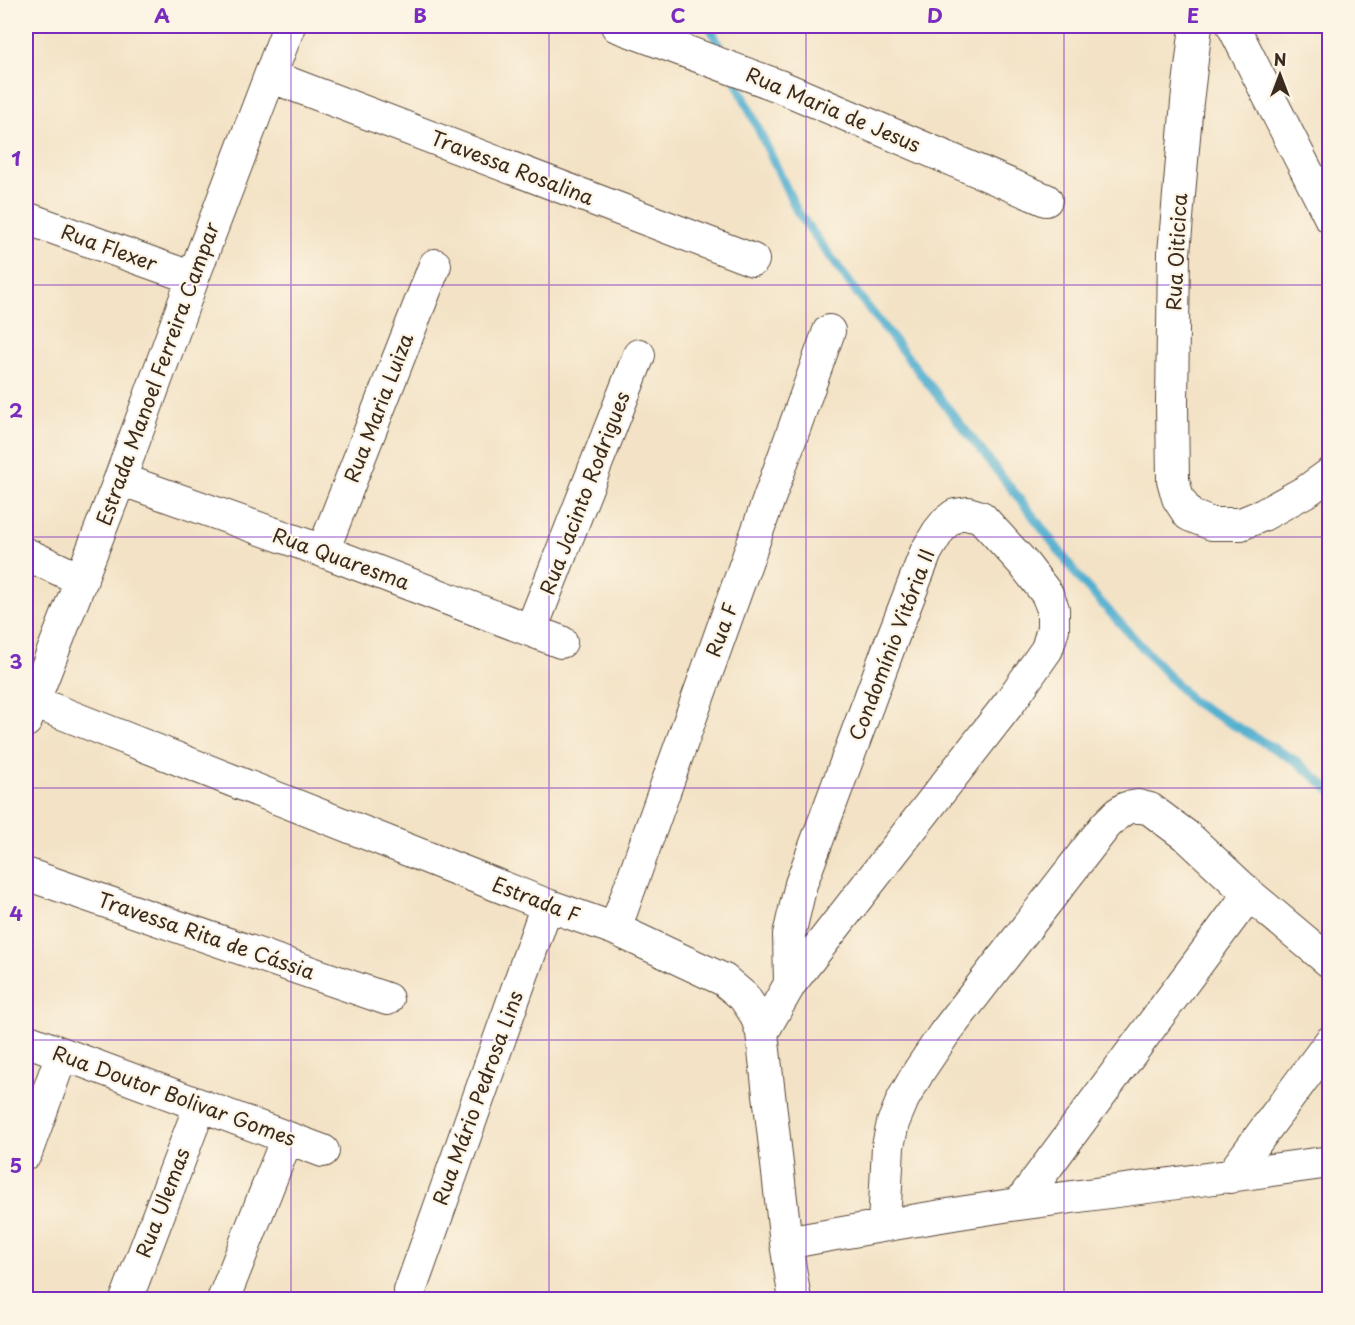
<svg xmlns="http://www.w3.org/2000/svg" width="1355" height="1325" viewBox="0 0 1355 1325" font-family="'Playpen Sans',sans-serif">
	<style>
		.lines { fill: none; stroke-linecap: round; stroke-linejoin: round }
		.stream { stroke: #51afcf; stroke-width: 9 }
		.minor-casing { stroke: #574637; stroke-width: 34 }
		.minor { stroke: #fff; stroke-width: 32 }
		.grid { fill: none; stroke: #7b2cbf; stroke-width: 1.5; stroke-opacity: 0.55 }
		.labels { text-anchor: middle; stroke-width: 4.5; stroke-linejoin: round; paint-order: stroke }
		.street-label { font-size: 20px; fill: #3b2a1e; stroke: #fcf5e5 }
		.neatline { fill: none; stroke: #7b2cbf; stroke-width: 2 }
		.grid-label { font-size: 20px; text-anchor: middle; font-weight: bold; fill: #7b2cbf }
	</style>
	<rect width="100%" height="100%" fill="#fcf5e5"/>
	<filter id="ink" filterUnits="userSpaceOnUse"><feTurbulence type="fractalNoise" baseFrequency=".0167" numOctaves="2"/><feDisplacementMap in="SourceGraphic" scale="12" xChannelSelector="R" yChannelSelector="G"/><feConvolveMatrix kernelMatrix="1 2 1 2 8 2 1 2 1" color-interpolation-filters="sRGB"/></filter>
	<filter id="wash" filterUnits="userSpaceOnUse"><feTurbulence type="fractalNoise" baseFrequency=".008" numOctaves="4" result="noise"/><feDisplacementMap in="SourceGraphic" scale="24" xChannelSelector="R" yChannelSelector="G"/><feGaussianBlur stdDeviation="1.35" result="paint"/><feColorMatrix in="noise" values="0 0 0 0 0 0 0 0 0 0 0 0 0 0 0 0 0 1.4 0 .05"/><feComposite in="paint" operator="in"/></filter>
	<g filter="url(#wash)">
		<rect width="100%" height="100%" fill="#f3e2c5"/>
		<g class="lines">
			<path class="stream" d="M710,26l15,33
				M735,79l62,132 66,90 170,215 50,67 109,118 104,60 34,29"/>
		</g>
	</g>
	<g filter="url(#ink)">
		<g class="lines">
			<defs>
				<path id="minor" d="M617,26l162,60 267,114
					M1196,26l-9,76 -13,151 -2,150 1,77 5,18 11,17 23,9h29l22,-9 45,-25 22,-16
					M1233,26l97,191
					M270,76l483,184
					M26,218l167,60
					M120,479l203,72 238,91
					M323,551l112,-286
					M26,554l56,26
					M531,630l108,-275
					M34,702l513,203 68,24 109,51 20,17 12,18 6,18 24,210 9,57
					M26,721l94,-242 73,-201 96,-252
					M26,874l361,125
					M615,929l214,-598
					M762,1033l28,-49 220,-282 37,-53 6,-20v-20l-6,-15 -24,-31 -42,-46 -13,-4 -13,2 -9,7 -8,10 -12,20 -37,95 -88,237 -12,51 1,49
					M26,1040l297,111
					M26,1153l36,-99
					M1230,1177l100,-135
					M1019,1204l230,-310
					M884,1225l4,-79 5,-23 10,-24 16,-28 25,-37 162,-209 11,-11 9,-6 12,-2 12,3 39,29 60,56 81,68
					M786,1243c78,-14 155,-28 233,-39 104,-14 207,-27 311,-42
					M410,1291l137,-386
					M126,1300l74,-194
					M223,1300l64,-162"/>
			</defs>
			<use href="#minor" class="minor-casing"/>
			<use href="#minor" class="minor"/>
		</g>
	</g>
	<path class="grid" d="M291,26v1274M549,26v1274M806,26v1274M1064,26v1274M26,285h1304M26,537h1304M26,788h1304M26,1040h1304"/>
	<g class="labels">
		<g class="street-label">
			<text transform="translate(833 110) rotate(23)" y="7">Rua Maria de Jesus</text>
			<text transform="translate(512 168) rotate(21)" y="7">Travessa Rosalina</text>
			<text transform="translate(109 248) rotate(20)" y="7">Rua Flexer</text>
			<text transform="translate(1177 252) rotate(-87)" y="7">Rua Oiticica</text>
			<text transform="translate(158 374) rotate(-70)" y="7">Estrada Manoel Ferreira Campar</text>
			<text transform="translate(379 408) rotate(-69)" y="7">Rua Maria Luiza</text>
			<text transform="translate(585 493) rotate(-69)" y="7">Rua Jacinto Rodrigues</text>
			<text transform="translate(341 559) rotate(20)" y="7">Rua Quaresma</text>
			<text transform="translate(722 630) rotate(-70)" y="7">Rua F</text>
			<text transform="translate(892 645) rotate(-69)" y="7">Condomínio Vitória II</text>
			<text transform="translate(536 900) rotate(21)" y="7">Estrada F</text>
			<text transform="translate(206 936) rotate(19)" y="7">Travessa Rita de Cássia</text>
			<text transform="translate(174 1096) rotate(20)" y="7">Rua Doutor Bolivar Gomes</text>
			<text transform="translate(478 1098) rotate(-70)" y="7">Rua Mário Pedrosa Lins</text>
			<text transform="translate(163 1203) rotate(-69)" y="7">Rua Ulemas</text>
		</g>
	</g>
	<rect width="1355" height="1325" fill="none" stroke="#fcf5e5" stroke-width="66"/>
	<g transform="translate(1280 75)" stroke="#fcf5e5" stroke-width="4.5" paint-order="stroke">
	<path d="M0-4.5L10 22L0 15L-10 22Z" fill="#3b2a1e"/>
	<text y="-9" font-size="16" font-weight="bold" text-anchor="middle" fill="#3b2a1e">N</text>
	</g>
	<rect x="33" y="33" width="1289" height="1259" class="neatline"/>
	<g class="grid-label">
		<text x="162" y="23">A</text>
		<text x="420" y="23">B</text>
		<text x="678" y="23">C</text>
		<text x="935" y="23">D</text>
		<text x="1193" y="23">E</text>
		<text x="16" y="166">1</text>
		<text x="16" y="418">2</text>
		<text x="16" y="669">3</text>
		<text x="16" y="921">4</text>
		<text x="16" y="1173">5</text>
	</g>
</svg>
